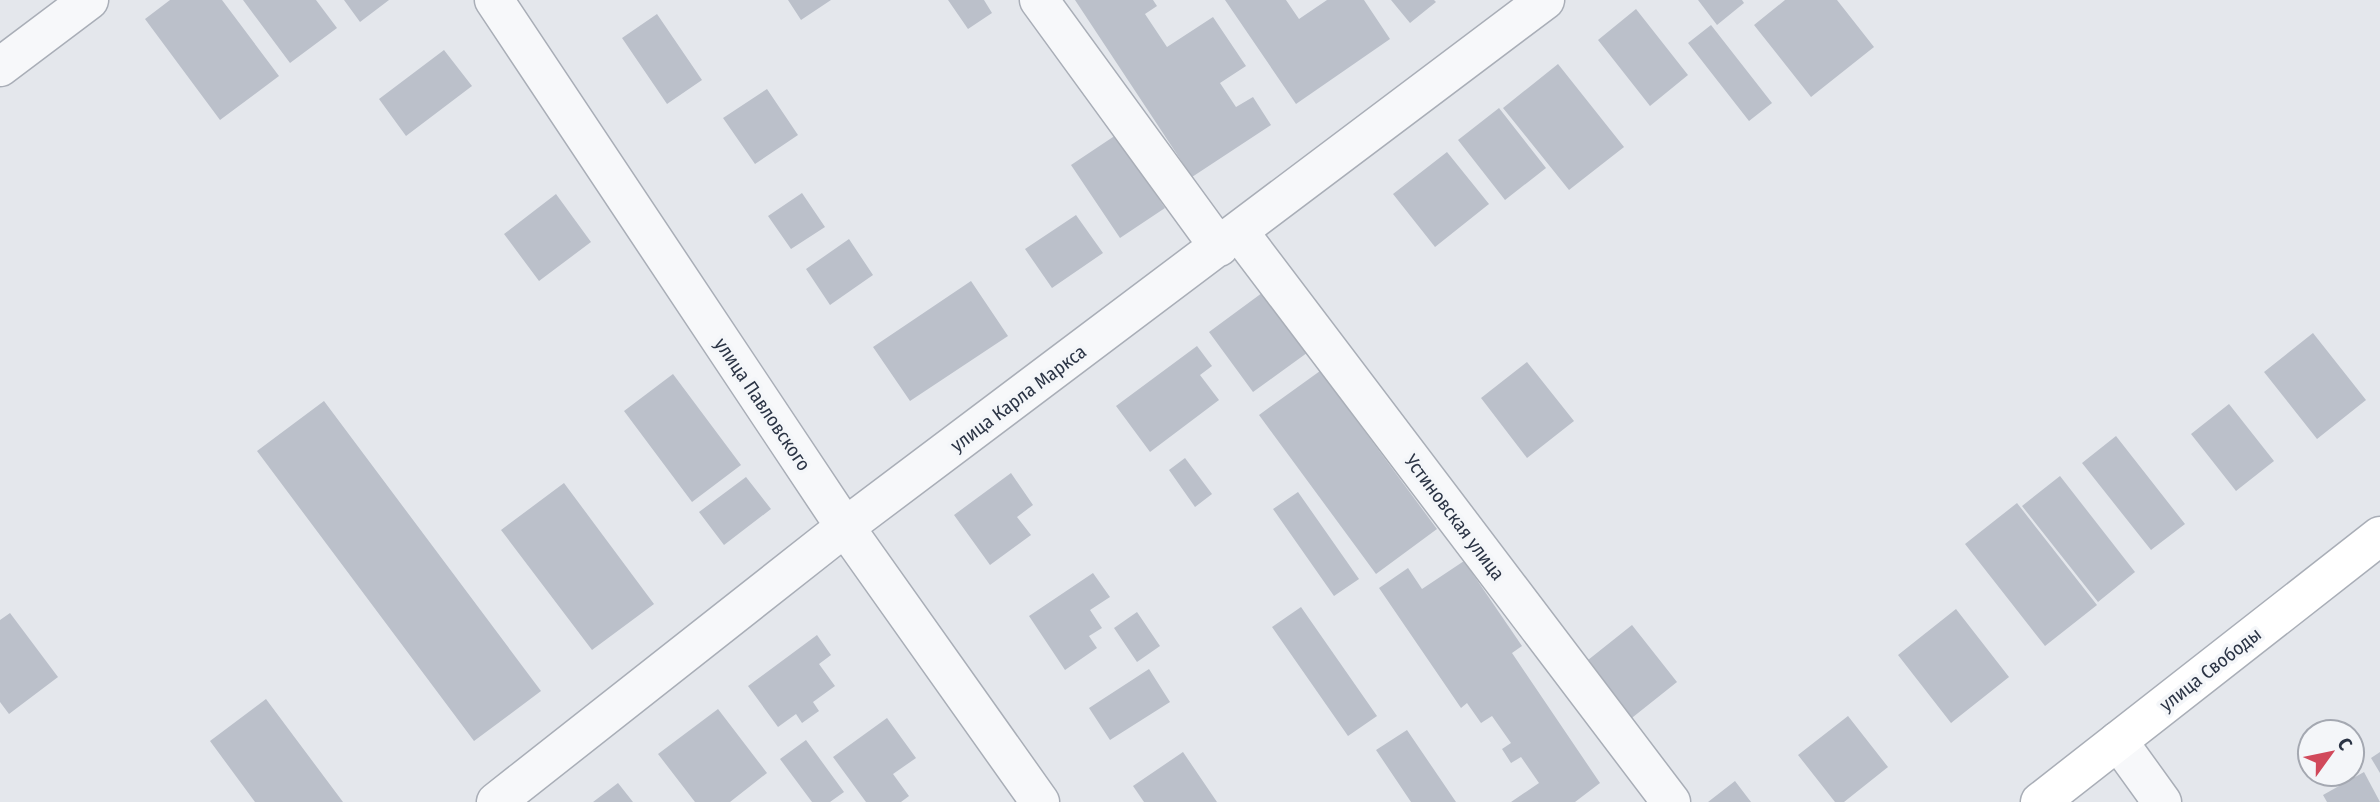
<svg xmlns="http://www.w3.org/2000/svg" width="2380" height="802" viewBox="0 0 2380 802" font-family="'Fira Sans Condensed',sans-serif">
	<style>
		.building { fill: #bbc0ca }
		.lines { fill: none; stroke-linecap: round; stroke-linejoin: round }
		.street-casing { stroke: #a9aeb7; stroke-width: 41 }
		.secondary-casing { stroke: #a9aeb7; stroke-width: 41 }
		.street { stroke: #f7f8fa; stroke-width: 38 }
		.secondary { stroke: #fff; stroke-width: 38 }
		.labels { text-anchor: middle; stroke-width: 7; stroke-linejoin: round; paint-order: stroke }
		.street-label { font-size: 19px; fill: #2b3445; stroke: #f4f6f9 }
	</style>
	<rect width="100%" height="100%" fill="#e4e7ec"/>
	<path class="building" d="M170,0h52l57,76 -59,44 -75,-101z
		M243,0h73l21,28 -47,35z
		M344,0h45l-29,22z
		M788,0h43l-30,20z
		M948,0h36l8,13 -24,16z
		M1075,0h78l4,6 -12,8 22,33 46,-30 33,49 -26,17 16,24 17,-10 18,28 -79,52z
		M1225,0h61l13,19 28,-19h37l26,39 -94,65z
		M1391,0h43l2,2 -26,21z
		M1698,0h44l2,3 -27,22z
		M1785,0h52l37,47 -63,50 -57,-72z
		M1636,9l52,66 -38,31 -52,-66z
		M657,14l45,66 -35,24 -45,-66z
		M1711,25l61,78 -23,18 -61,-78z
		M444,50l28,36 -66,50 -27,-37z
		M1558,64l66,83 -55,43 -66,-82z
		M767,89l31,46 -43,29 -32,-46z
		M1499,108l47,60 -41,32 -47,-60z
		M1116,135l49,73 -45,30 -49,-73z
		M1447,152l42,52 -54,43 -42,-53z
		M802,193l23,34 -34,22 -23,-33z
		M556,194l35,48 -52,39 -35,-47z
		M1076,215l27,38 -51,35 -27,-39z
		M849,239l24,36 -43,30 -24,-36z
		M971,281l37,55 -98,65 -37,-54z
		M1266,290l45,60 -58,42 -44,-60z
		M2313,333l53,67 -49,39 -53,-67z
		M1197,346l15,20 -12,9 19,25 -69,52 -34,-46z
		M1527,362l47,59 -47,37 -46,-60z
		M1320,371l117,158 -61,45 -117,-159z
		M673,374l68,91 -49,37 -68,-91z
		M324,401l217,290 -67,50 -217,-290z
		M2229,404l45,57 -38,30 -45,-57z
		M2116,436l69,88 -34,26 -69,-87z
		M1185,458l27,36 -17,13 -26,-37z
		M1011,473l22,32 -16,12 14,18 -41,30 -36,-50z
		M2060,476l75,96 -37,30 -76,-96z
		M746,477l25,32 -47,36 -25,-33z
		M564,483l90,121 -62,46 -91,-120z
		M1298,492l61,87 -25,17 -61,-87z
		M2017,503l80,102 -52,41 -80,-102z
		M1464,561l58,85 -10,7 88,130 -25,19h-64l28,-19 -18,-26 -10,6 -9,-14 9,-6 -19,-27 -11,7 -14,-20 -6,5 -82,-120 29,-20 14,21z
		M1093,573l17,24 -20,13 12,18 -13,8 8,12 -32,22 -36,-54z
		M1301,607l76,109 -29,20 -76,-109z
		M1956,609l53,68 -58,46 -53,-68z
		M1137,612l23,34 -23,16 -23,-34z
		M10,613l48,64 -49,37 -9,-12v-82z
		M1632,625l45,57 -49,39 -45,-57z
		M817,635l14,20 -12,9 16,22 -22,16 6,9 -17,12 -6,-9 -18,13 -30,-41z
		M1149,669l21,33 -60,38 -21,-32z
		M266,699l77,103h-88l-45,-61z
		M718,709l49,64 -37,29h-35l-37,-48z
		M1848,716l40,51 -44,35h-9l-37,-47z
		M887,718l29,40 -23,16 16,22 -8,6h-35l-33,-45z
		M1407,730l49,72h-45l-35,-52z
		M806,740l38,52 -14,10h-18l-32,-43z
		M1183,752l34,50h-73l-11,-16z
		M2380,752v21l-9,-15z
		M2364,772l16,30h-53l-4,-7z
		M1735,781l16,21h-43z
		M618,783l15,19h-40z"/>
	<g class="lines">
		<defs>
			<path id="street" d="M494,0l351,527 195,275
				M1039,0l180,247
				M0,67l89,-67
				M1239,232l432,570
				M2118,741l44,61
				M496,802l349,-275 700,-527"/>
			<path id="secondary" d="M2040,802l340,-266"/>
		</defs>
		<use href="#street" class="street-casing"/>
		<use href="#secondary" class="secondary-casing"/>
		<use href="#street" class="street"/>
		<use href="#secondary" class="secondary"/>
	</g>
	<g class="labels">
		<g class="street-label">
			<text transform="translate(1018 398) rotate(-37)" y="7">улица Карла Маркса</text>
			<text transform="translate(763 404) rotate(56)" y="7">улица Павловского</text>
			<text transform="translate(1455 517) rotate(53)" y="7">Устиновская улица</text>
			<text transform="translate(2210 669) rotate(-38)" y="7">улица Свободы</text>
		</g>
	</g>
	<g transform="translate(2331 753) rotate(57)"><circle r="33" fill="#f4f6f9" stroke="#a4a8b1" stroke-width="2"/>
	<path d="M0-5L12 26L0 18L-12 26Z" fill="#d1495b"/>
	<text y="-10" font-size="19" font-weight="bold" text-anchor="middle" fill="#2b3445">С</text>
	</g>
</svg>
